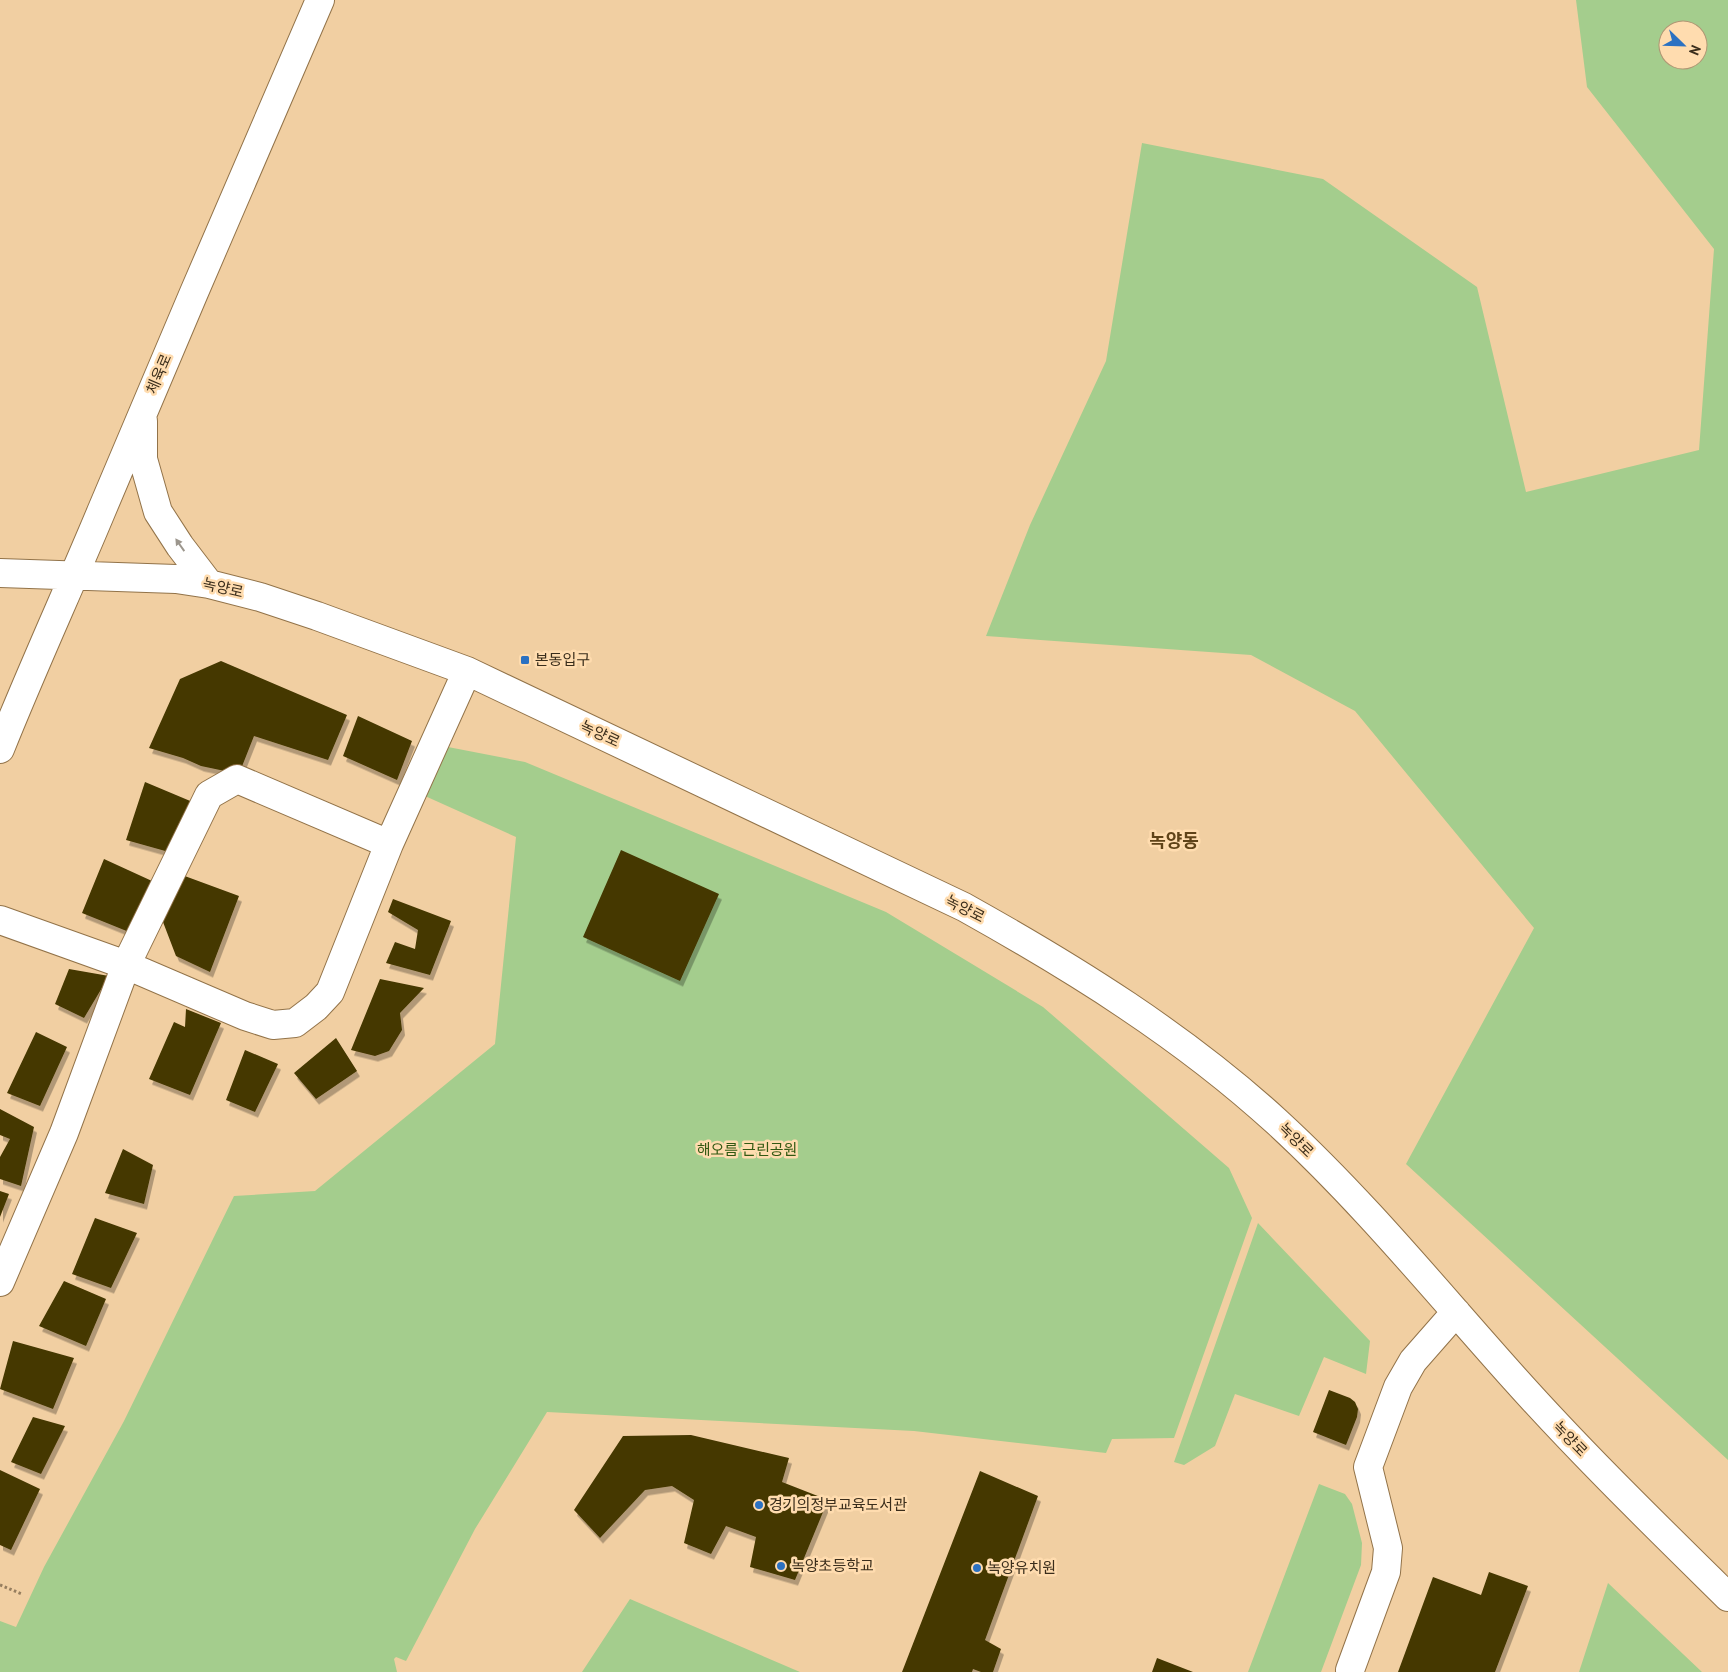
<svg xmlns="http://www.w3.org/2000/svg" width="1728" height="1672" viewBox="0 0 1728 1672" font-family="'PT Sans','Noto Sans KR',sans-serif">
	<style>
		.green { fill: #a4cd8d; fill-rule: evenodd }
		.building { fill: #443700; filter: url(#shadow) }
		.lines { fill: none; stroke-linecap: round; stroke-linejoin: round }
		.minor-casing { stroke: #927349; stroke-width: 30 }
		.path { stroke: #967e5f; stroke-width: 3; stroke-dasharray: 2.5 2.5; stroke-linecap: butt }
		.minor { stroke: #fff; stroke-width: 28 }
		.oneway { fill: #9c968d }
		.poi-dot { fill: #2b71c2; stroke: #ffdcaf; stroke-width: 2 }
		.labels { text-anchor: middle; stroke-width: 5; stroke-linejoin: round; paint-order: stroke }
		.street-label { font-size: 15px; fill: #3a2d1b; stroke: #ffdcaf }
		.poi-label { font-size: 15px; fill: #3a2d1b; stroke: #ffdcaf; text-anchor: start }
		.park-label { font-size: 15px; fill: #325912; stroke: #ffdcaf }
		.quarter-label { font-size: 18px; font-weight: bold; fill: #604318; stroke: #ffdcaf }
	</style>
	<defs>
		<filter id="shadow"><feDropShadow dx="3" dy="5.5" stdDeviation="0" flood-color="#0004"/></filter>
	</defs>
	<rect width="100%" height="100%" fill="#f1cfa2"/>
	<path class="green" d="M1576,0h152v1460l-322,-296 128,-236 -179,-217 -104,-56 -265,-19 44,-111 76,-164 36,-218 181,36 154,108 49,205 173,-42 15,-201 -127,-162zM1668,30h30v30h-30z
		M448,747l77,15 361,150 157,95 186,161 23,50 -78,220 -62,1 -6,14 -192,-22 -367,-19 -72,117 -69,132 -10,-4 -2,2 3,13h-397v-51l16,6 28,-60 80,-146 110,-225 81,-5 180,-147 21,-207 -91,-41z
		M1258,1223l112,118 -4,33 -42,-17 -25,59 -64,-22 -20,52 -31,19 -10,-3z
		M1319,1484l26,10 7,10 10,39 -1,22 -40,107h-73z
		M1608,1583l94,89h-123z
		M630,1599l170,73h-218z"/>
	<path class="building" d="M221,661l126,54 -19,45 -74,-24 -15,38 -38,-8 -18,-8 -34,-10 31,-69z
		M358,716l54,25 -15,39 -54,-24z
		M145,782l50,21 -19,51 -50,-14z
		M621,850l98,44 -39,87 -97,-44z
		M104,859l48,22 -18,53 -52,-21z
		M182,875l57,21 -29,76 -34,-16 -13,-34z
		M393,899l58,22 -21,54 -44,-12 9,-21 20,7 3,-19 -30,-18z
		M69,969l40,7 -25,42 -29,-14z
		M380,979l44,9 -24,25 2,17 -13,21 -14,5 -24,-6z
		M186,1009l35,14 -31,72 -41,-16 25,-57 11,5z
		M36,1032l31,15 -27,59 -33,-13z
		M336,1038l21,33 -41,28 -22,-26z
		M245,1050l33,14 -23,48 -29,-12z
		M0,1109l34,18 -13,59 -21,-7v-22l10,-18 -10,-4z
		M123,1149l30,16 -9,39 -39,-11z
		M0,1191l9,3 -9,23z
		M95,1218l42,15 -26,55 -39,-14z
		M64,1281l42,18 -20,47 -47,-20z
		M13,1341l61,17 -21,51 -53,-20z
		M1329,1390l21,8 5,4 3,7 -1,8 -11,28 -33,-13z
		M33,1417l32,9 -24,48 -30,-12z
		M691,1435l98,23 -7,24 46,18 -33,80 -45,-13 6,-30 -30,-11 -15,28 -27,-11 10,-43 -22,-14 -27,4 -45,48 -26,-28 49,-74z
		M0,1470l40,19 -29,61 -11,-5z
		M980,1471l58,25 -53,144 16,9 -8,23h-12l-8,-3 -1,3h-70z
		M1489,1572l39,14 -33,86h-97l35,-95 48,18z
		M1157,1658l36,14h-41z"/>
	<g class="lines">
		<defs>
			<path id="minor" d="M143,421v38l15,53 22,34 29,38
				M0,573l176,6 33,5 51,13 57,19 150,55 497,236c111,62 219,129 313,215 86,79 159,169 237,256 68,76 141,147 214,219
				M0,749c32,-80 68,-158 101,-237 72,-171 145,-342 219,-512
				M0,920l126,45 119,51 28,9 22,-2 21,-16 14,-15 59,-148 78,-173
				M0,1282l64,-149 62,-168 83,-170 28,-16 152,65
				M1350,1670l36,-98 2,-24 -20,-81 30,-80 15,-26 43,-49"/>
		</defs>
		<use href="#minor" class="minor-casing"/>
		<path class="path" d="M0,1585l22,9"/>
		<use href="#minor" class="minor"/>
	</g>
	<defs><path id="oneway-solid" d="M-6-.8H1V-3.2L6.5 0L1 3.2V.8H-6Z" transform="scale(1.25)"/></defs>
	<use class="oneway" href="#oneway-solid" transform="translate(180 545) rotate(-125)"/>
	<g class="poi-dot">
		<rect x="520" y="655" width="10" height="10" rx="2.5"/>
		<circle cx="759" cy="1505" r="5"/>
		<circle cx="781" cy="1566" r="5"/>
		<circle cx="977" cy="1568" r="5"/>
	</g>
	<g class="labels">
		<g class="street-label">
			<text transform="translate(159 374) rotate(-67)" y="5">체육로</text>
			<text transform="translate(223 588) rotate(13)" y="5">녹양로</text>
			<text transform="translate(600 734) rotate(25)" y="5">녹양로</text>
			<text transform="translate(965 909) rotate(27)" y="5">녹양로</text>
			<text transform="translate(1296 1140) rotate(44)" y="5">녹양로</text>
			<text transform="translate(1570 1439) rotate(46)" y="5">녹양로</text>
		</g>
		<g class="poi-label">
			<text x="535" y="665">본동입구</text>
			<text x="769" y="1510">경기의정부교육도서관</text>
			<text x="791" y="1571">녹양초등학교</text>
			<text x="987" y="1573">녹양유치원</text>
		</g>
		<g class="park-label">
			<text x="747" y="1155">해오름 근린공원</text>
		</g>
		<g class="quarter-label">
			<text x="1174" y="847">녹양동</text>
		</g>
	</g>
	<g transform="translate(1683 45) rotate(113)"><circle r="24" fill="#ffdcaf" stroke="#b09674"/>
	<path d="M0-4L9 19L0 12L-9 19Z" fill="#2b71c2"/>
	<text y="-8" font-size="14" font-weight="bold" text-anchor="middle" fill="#3a2d1b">N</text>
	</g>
</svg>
